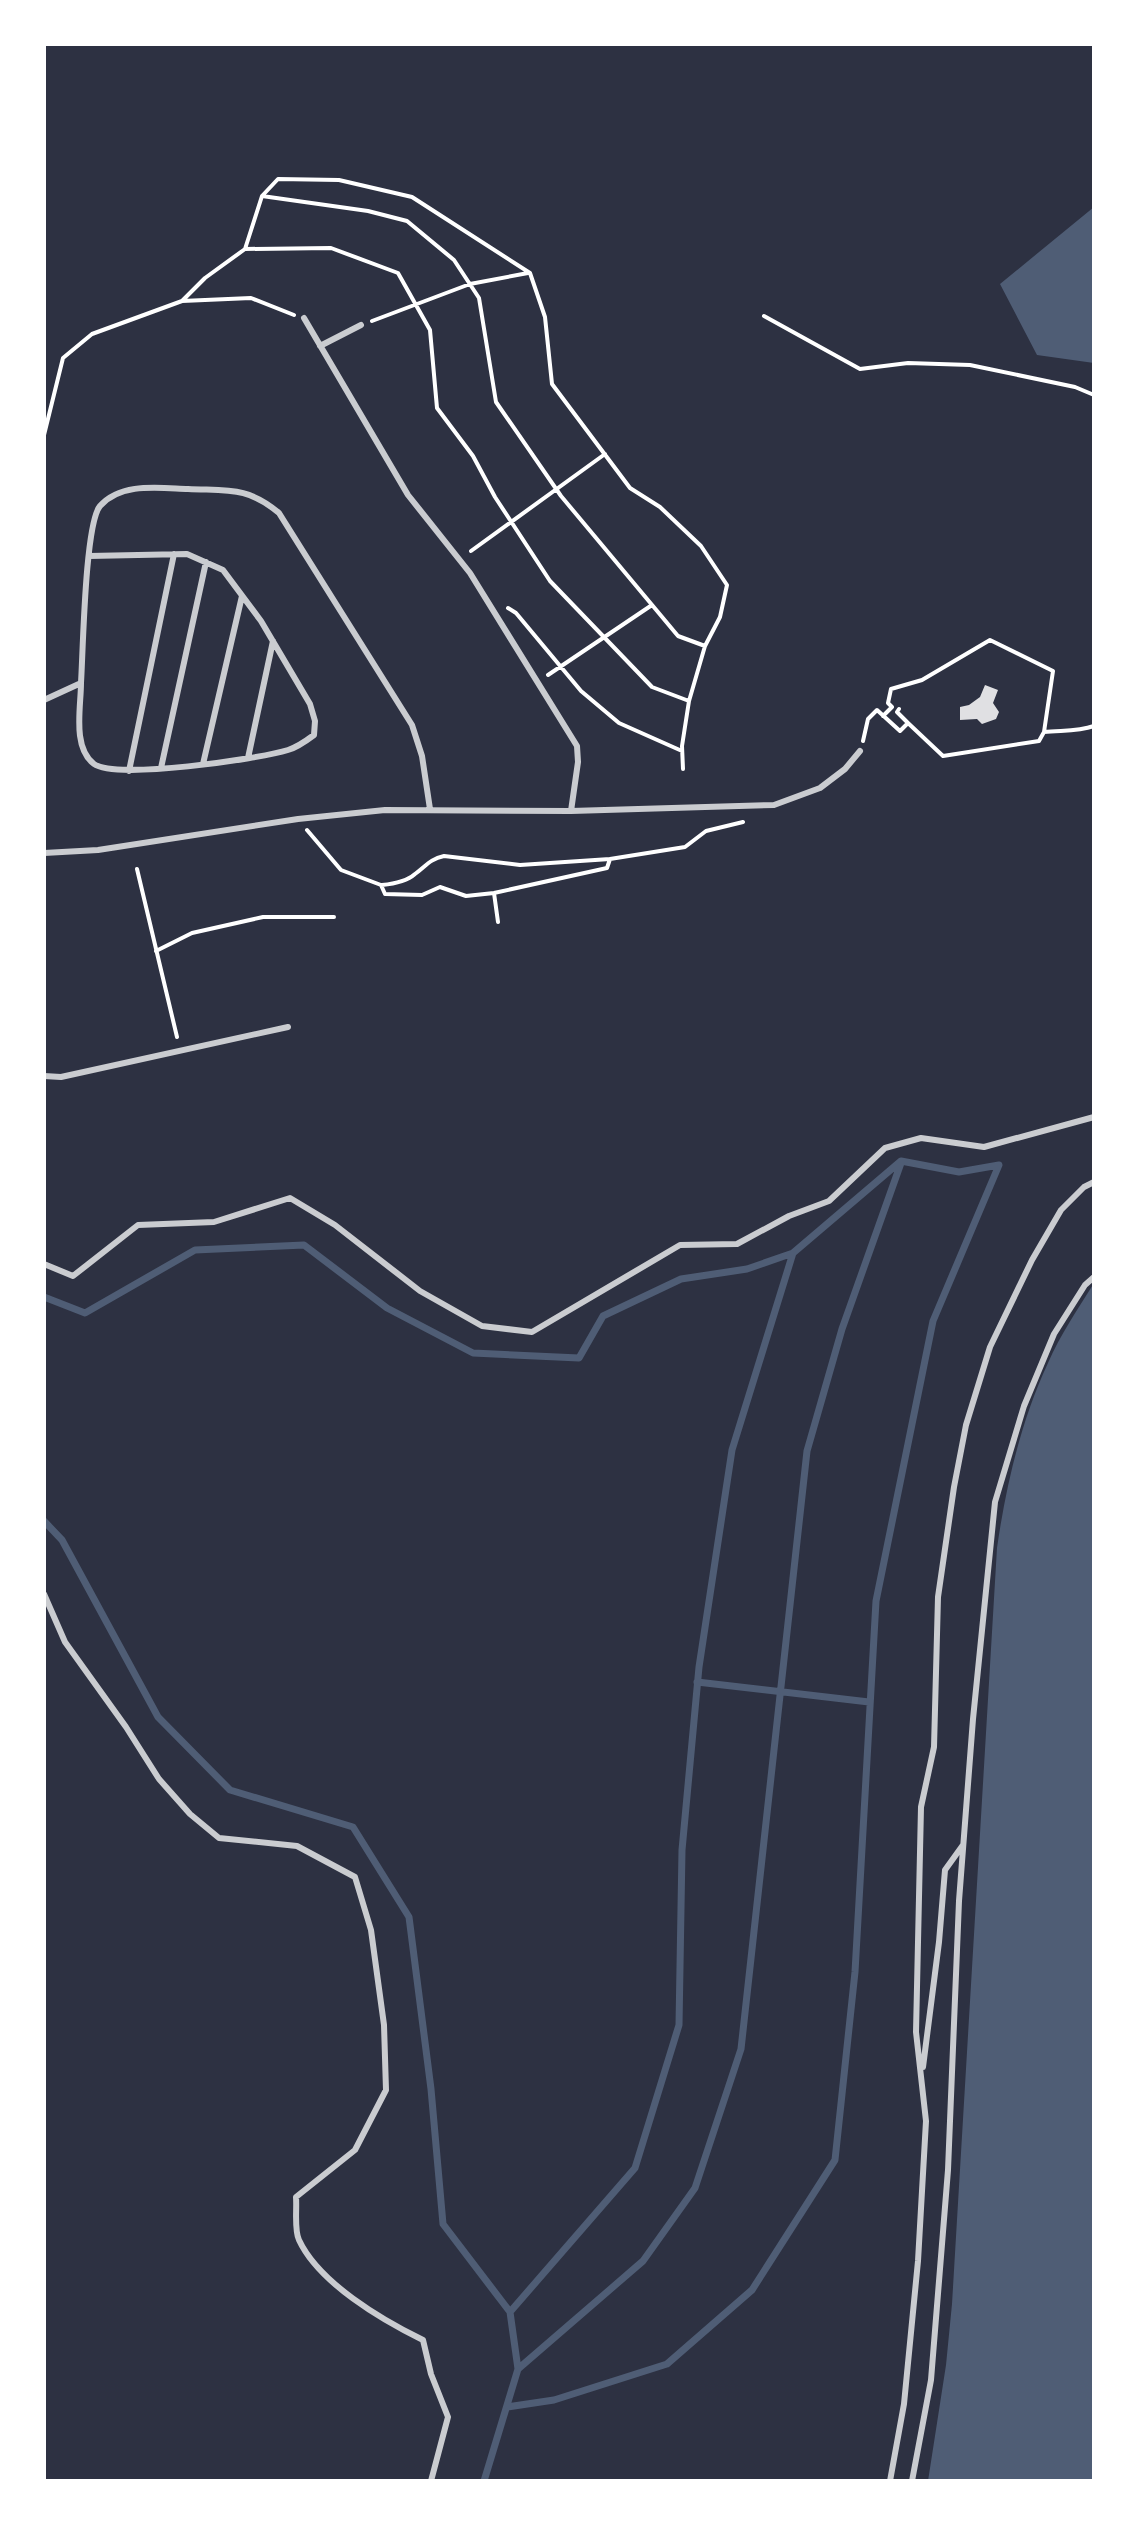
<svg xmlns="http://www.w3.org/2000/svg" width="1138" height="2525" viewBox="0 0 1138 2525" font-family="'Space Grotesk',sans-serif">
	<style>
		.water { fill: #4f5d75 }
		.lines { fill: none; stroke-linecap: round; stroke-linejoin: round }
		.stream { stroke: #4f5d75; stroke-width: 7 }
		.building { fill: #e0e0e3 }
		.path { stroke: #fff; stroke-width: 4 }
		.service { stroke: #caccd0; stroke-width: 6 }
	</style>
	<rect width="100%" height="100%" fill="#2d3142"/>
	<path class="water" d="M1094,207v156l-57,-8 -37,-71z
		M1094,1283v1198h-166l18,-116 6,-61 45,-756c9,-63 24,-127 51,-185 12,-28 30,-54 46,-80z"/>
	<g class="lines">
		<path class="stream" d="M44,1297l41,16 110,-63 109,-5 83,63 86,45 106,5 24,-42 78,-37 66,-10 46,-16 108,-92 58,11 40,-7 -66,156 -57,280 -21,371 -20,188 -83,130 -85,74 -113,36 -47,7
			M44,1521l18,19 96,177 72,73 123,37 56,90 22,172 12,135 67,88 8,57 -34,112
			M697,1682l172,20
			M510,2312l125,-144 44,-143 3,-175 17,-183 33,-217 61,-197
			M518,2369l125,-108 52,-73 46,-139 66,-598 35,-122 59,-166"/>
	</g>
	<path class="building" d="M985,685l13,5 -5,13 6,9 -3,7 -14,5 -5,-5 -17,1v-13l9,-2 11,-8z"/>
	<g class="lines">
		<path class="path" d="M262,196l106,15 39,10 47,39 25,38 17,104 65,94 117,140 27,10
			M245,249l17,-53 16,-17 61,1 73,17 118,76 15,44 7,67 78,104 30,19 41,39 26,39 -7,32 -15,29 -16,55 -7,45 1,23
			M182,301l23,-23 40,-29 86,-1 67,25 32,57 7,78 36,48 22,41 55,84 102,106 37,14
			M764,316l96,53 48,-6 62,2 105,22 19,8
			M372,321l98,-37 58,-11
			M44,435l19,-77 29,-24 90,-33 69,-3 43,17
			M471,551l134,-97
			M508,608l8,5 65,78 38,32 63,28
			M548,675l104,-70
			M883,716l9,-9 -4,-4 3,-14 31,-9 68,-40 63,31 -9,61 -5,9 -96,15 -35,-33
			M1044,732c17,-2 33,0 50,-6
			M863,741l5,-22 9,-9 23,21 8,-8 -11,-11 2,-3
			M307,830l34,40 40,15 4,9 37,1 18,-8 26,9 28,-3 113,-25 3,-9 75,-12 21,-16 37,-9
			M137,869l40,168
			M382,885c11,-1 24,-3 33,-11 11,-8 15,-15 29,-18l76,9 90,-6
			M494,893l4,29
			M156,951l36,-18 71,-16h71"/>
		<path class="service" d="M304,318l104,177 62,78 107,173 1,16 -7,49
			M320,346l41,-21
			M81,683c0,24 -9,64 13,81 21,16 165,-5 194,-14 10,-3 18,-9 26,-15l1,-14 -5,-17 -49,-83 -38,-51 -36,-16 -98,2
			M44,700l37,-17c2,-31 4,-159 19,-177 21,-24 59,-18 88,-17 39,2 59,-3 91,24l133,212 10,31 8,53
			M248,758l25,-117
			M203,764l39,-168
			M161,768l45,-206
			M129,771l45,-217
			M44,853l54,-3 200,-31 87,-9 186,1 203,-6 46,-17 25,-19 15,-18
			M44,1076l17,1 227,-50
			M44,1264l29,12 65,-51 76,-3 76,-24 45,27 85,66 62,35 50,6 148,-87 57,-1 52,-28 40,-15 56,-53 36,-10 63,9 110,-30
			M44,1594l21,48 61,85 33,52 31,35 29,24 78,8 58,31 16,53 13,95 2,65 -31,60 -59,47c1,13 -2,33 3,43 20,43 83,80 124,100l8,34 17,43 -17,64
			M923,2067l16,-125 6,-72 18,-25
			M890,2481l14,-77 14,-143 8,-140 -10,-89 5,-225 13,-60 4,-150 16,-110 12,-62 24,-78 42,-87 29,-50 23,-23 10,-5
			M912,2481l19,-101 17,-210 11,-269 14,-182 22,-217 29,-96 30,-72 31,-49 9,-8"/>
	</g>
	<rect width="1138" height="2525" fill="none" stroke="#ffffff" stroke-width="92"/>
</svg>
